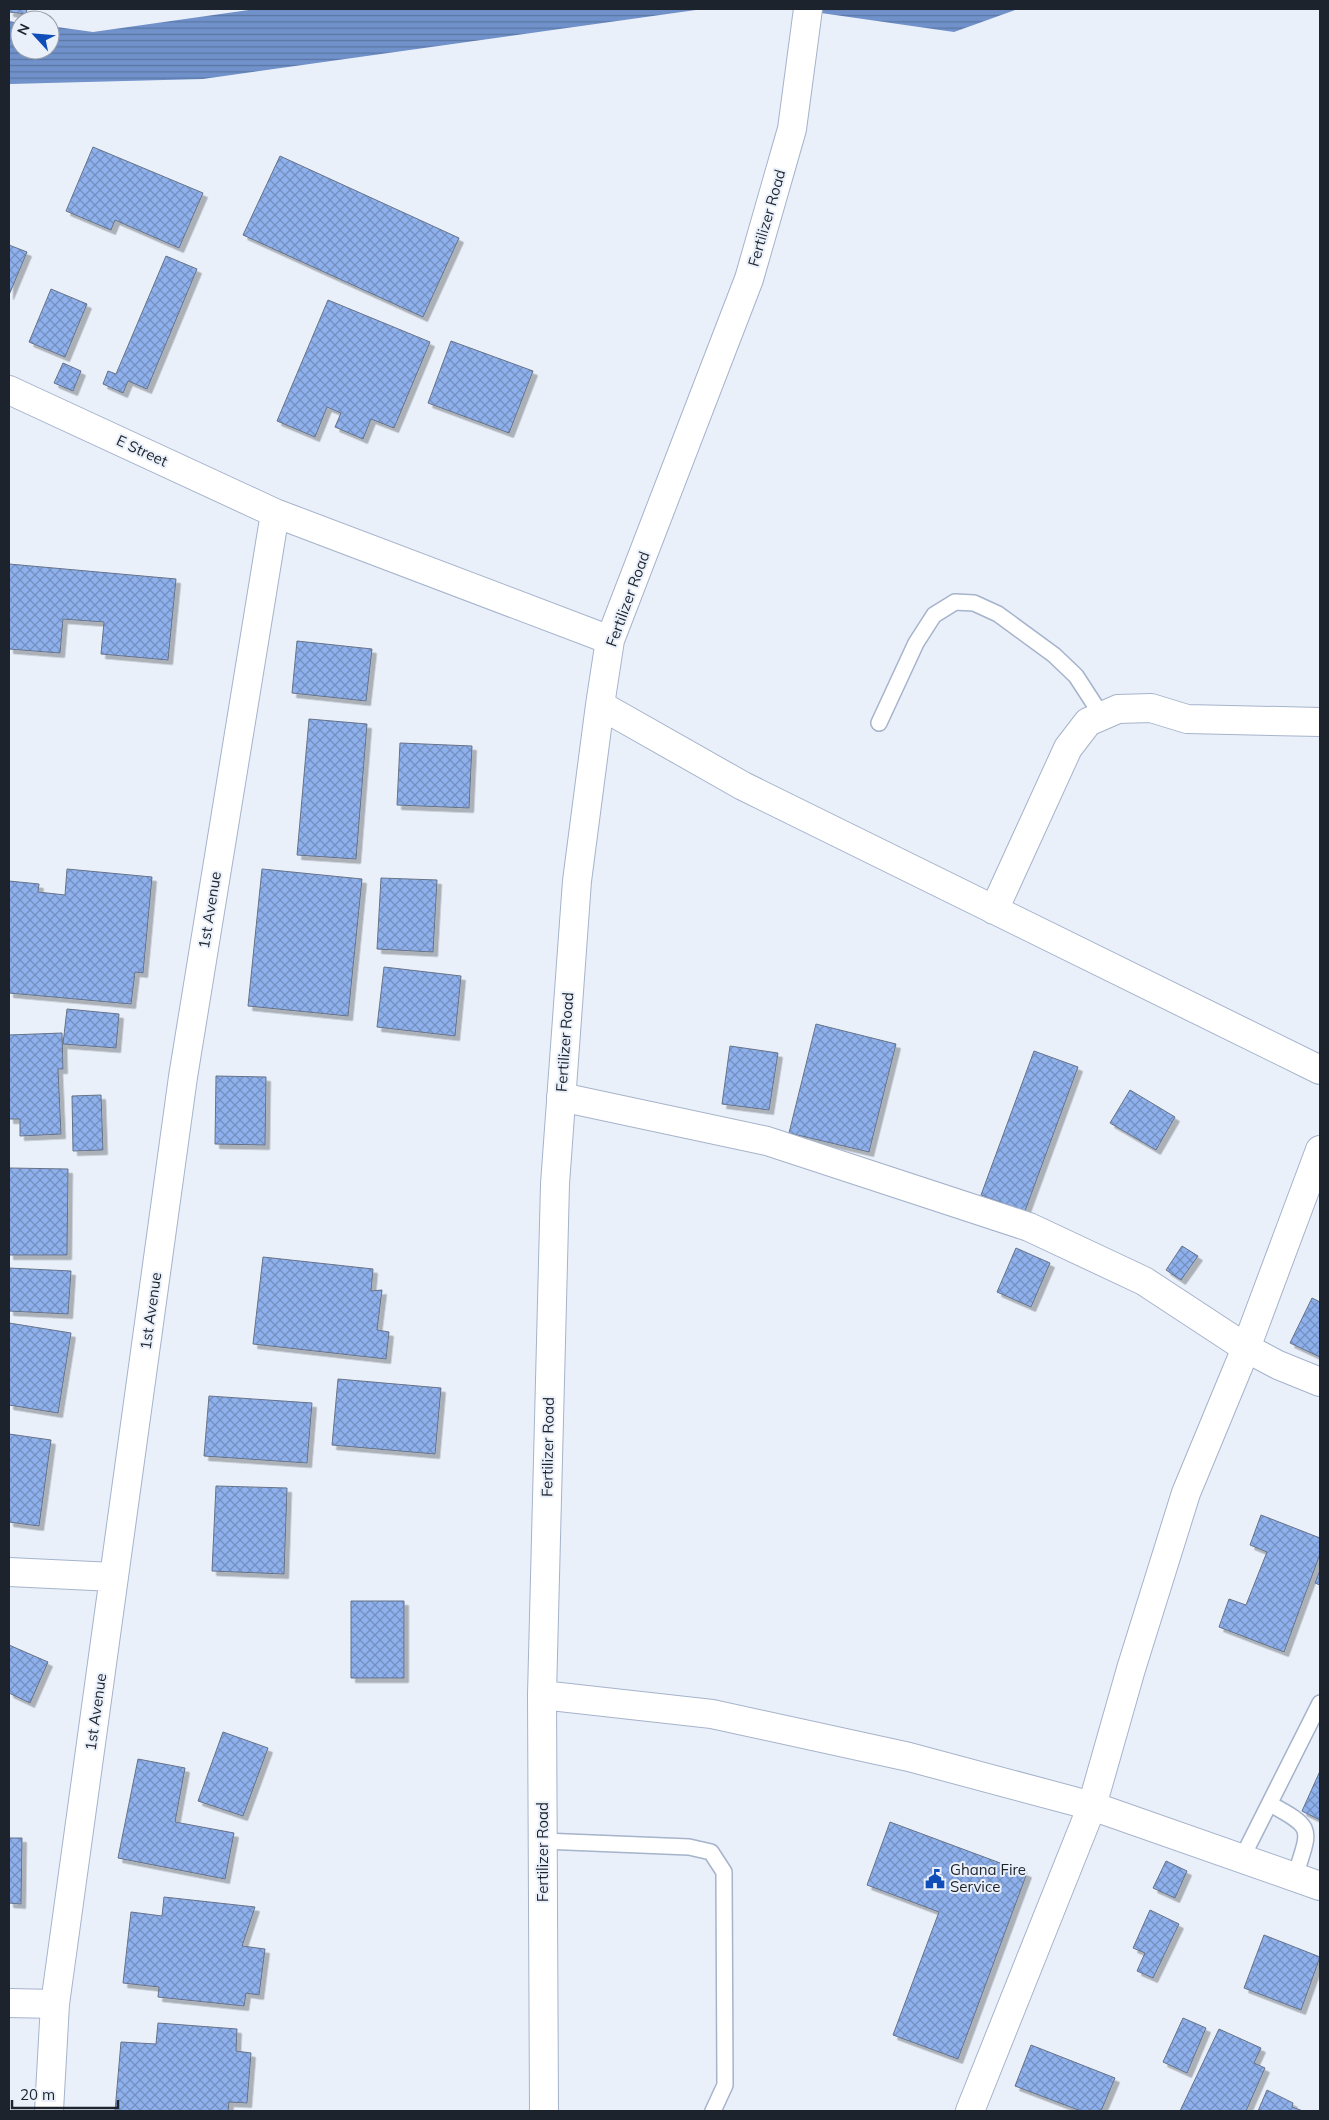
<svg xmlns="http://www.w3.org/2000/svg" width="1329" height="2120" viewBox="0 0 1329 2120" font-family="Mulish,sans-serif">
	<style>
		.water { fill: url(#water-rules) }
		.building { fill: url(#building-cross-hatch); stroke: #657288; filter: url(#shadow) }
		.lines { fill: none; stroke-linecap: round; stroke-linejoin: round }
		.service-casing { stroke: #a5b3cb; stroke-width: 18 }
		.minor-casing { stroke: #a5b3cb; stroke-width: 30 }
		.service { stroke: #fff; stroke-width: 15 }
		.minor { stroke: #fff; stroke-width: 28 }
		.labels { text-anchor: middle; stroke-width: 4; stroke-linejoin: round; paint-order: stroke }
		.street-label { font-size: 15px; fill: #1d232c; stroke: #eaf0fa }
		.poi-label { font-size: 15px; fill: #1d232c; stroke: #eaf0fa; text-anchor: start }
	</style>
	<defs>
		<pattern id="water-rules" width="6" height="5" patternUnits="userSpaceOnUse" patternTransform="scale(1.25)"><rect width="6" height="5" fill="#7091ca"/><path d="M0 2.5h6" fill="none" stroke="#5b76a4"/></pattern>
		<pattern id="building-cross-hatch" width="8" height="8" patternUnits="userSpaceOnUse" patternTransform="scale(1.25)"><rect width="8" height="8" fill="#8eb0ec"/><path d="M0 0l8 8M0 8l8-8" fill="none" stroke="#738fbf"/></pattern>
		<filter id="shadow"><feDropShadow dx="4.5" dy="4.5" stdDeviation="0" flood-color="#0004"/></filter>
	</defs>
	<rect width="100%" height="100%" fill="#eaf0fa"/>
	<path class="water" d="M256,9h447l-500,70 -194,5v-63l11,2v27h30v-24l43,6z
		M793,9h225l-64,23z"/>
	<path class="building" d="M9,9h18l-1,5 -17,-2z
		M93,147l110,46 -24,55 -64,-28 -4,10 -45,-19z
		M280,156l179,82 -36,79 -180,-82z
		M9,245l18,7 -18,43z
		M166,256l31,13 -50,120 -19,-8 -5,12 -20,-9 5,-13 8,3z
		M51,289l36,15 -22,53 -36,-15z
		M328,300l102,42 -36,86 -23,-9 -8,20 -28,-12 6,-14 -14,-6 -12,30 -38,-16z
		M451,341l82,30 -24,62 -81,-30z
		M63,363l18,8 -8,20 -19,-8z
		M9,564l167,15 -8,81 -67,-6 3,-32 -41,-3 -3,34 -51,-4z
		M297,641l75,8 -6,52 -74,-8z
		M309,719l58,5 -11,135 -59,-4z
		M400,743l72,3 -3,62 -72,-3z
		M67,869l85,8 -9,96 -8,-1 -4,32 -122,-11v-112l30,3 -1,8 27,3z
		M262,869l100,10 -14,137 -100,-10z
		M381,878l56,2 -4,72 -56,-3z
		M384,967l77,9 -6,60 -78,-9z
		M67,1009l52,5 -3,34 -53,-4z
		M816,1024l80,20 -27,108 -80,-19z
		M62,1033l1,36h-5l3,65 -41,2v-17h-11v-84z
		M730,1046l48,7 -9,57 -47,-6z
		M1034,1051l44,16 -53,144 -44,-16z
		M216,1076l50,1 -1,68 -50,-1z
		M1130,1090l45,27 -19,33 -46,-27z
		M101,1095l2,55 -30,1 -1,-55z
		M9,1168l59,1 -1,86h-58z
		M1182,1246l16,10 -17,24 -15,-10z
		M1016,1248l34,15 -19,44 -34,-15z
		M263,1257l110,12 -2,22 11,-1 -5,40 12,2 -3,27 -133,-15z
		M9,1268l62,3 -3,43 -59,-3z
		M1312,1298l8,4v55l-30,-14z
		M9,1323l62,10 -13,80 -49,-8z
		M338,1379l103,9 -6,66 -103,-9z
		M209,1396l103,7 -5,60 -103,-7z
		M9,1434l42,6 -12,86 -30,-4z
		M216,1486l71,2 -3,86 -72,-3z
		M1261,1515l59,23v16l-36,98 -65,-25 10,-28 17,6 21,-53 -17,-7z
		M1320,1570v15l-5,-2z
		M351,1601h53v77h-53z
		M9,1645l39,17 -18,41 -21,-10z
		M223,1732l45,16 -25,68 -45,-15z
		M138,1759l47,9 -10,54 59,11 -9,46 -107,-21z
		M1320,1771v49l-18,-9z
		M890,1822l137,51 -69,186 -65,-24 46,-123 -72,-27z
		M9,1838h13l-1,66 -12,-1z
		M1166,1861l21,10 -12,27 -22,-10z
		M164,1897l91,10 -13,39 23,3 -6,46 -13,-2 -2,13 -86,-9 1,-10 -36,-4 8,-71 31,4z
		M1150,1910l29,14 -26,54 -16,-7 8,-18 -12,-5z
		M1264,1935l56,22 -19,53 -57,-22z
		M1183,2018l23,10 -19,45 -24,-11z
		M158,2023l79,6 -1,22 15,2 -4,50 -18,-1 -1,9h-113l6,-69 35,2z
		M1219,2029l42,19 -7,15 11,5 -19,43h-66z
		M1031,2045l84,33 -14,33h-20l-66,-25z
		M1267,2090l26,13 -1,4 11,4h-45z"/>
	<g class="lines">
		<defs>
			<path id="service" d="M879,723l37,-80 18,-28 21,-13 19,1 24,11 56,41 22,21 26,40
				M1270,1804c47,25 39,25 25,73
				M543,1841l146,6 22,5 13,20 1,213 -12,26
				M1242,1858l78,-155"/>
			<path id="minor" d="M9,390l266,123 335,127
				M600,705l143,81 577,284
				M994,910l74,-162 20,-26 30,-13 33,-1 36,11 133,3
				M561,1097l206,44 262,86 115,54 102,67 32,17 42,17
				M9,1572l105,5
				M542,1695l170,19 197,43 183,49 228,80
				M9,2003l46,1
				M49,2111l6,-107 128,-927 92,-564
				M544,2111l-2,-416 13,-511 22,-303 23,-176 10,-65 139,-361 43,-150 16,-120
				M970,2111l122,-305 39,-137 55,-176 60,-145 74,-198"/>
		</defs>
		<use href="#service" class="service-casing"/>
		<use href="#minor" class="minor-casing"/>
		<use href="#service" class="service"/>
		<use href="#minor" class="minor"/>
	</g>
	<defs>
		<symbol id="civic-bare" viewBox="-9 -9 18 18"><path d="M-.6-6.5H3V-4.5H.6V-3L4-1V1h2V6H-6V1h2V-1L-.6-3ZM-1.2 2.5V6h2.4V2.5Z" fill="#0f4db8" stroke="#eaf0fa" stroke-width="2.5" paint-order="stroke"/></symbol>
	</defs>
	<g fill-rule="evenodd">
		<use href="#civic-bare" x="921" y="1865" width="28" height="28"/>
	</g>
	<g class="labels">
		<g class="street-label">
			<text transform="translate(767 218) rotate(-74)" y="5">Fertilizer Road</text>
			<text transform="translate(142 451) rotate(25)" y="5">E Street</text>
			<text transform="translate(628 599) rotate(-70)" y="5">Fertilizer Road</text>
			<text transform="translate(210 910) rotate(-81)" y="5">1st Avenue</text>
			<text transform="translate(565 1042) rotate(-86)" y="5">Fertilizer Road</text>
			<text transform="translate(151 1311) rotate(-82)" y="5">1st Avenue</text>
			<text transform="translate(548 1447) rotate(-89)" y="5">Fertilizer Road</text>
			<text transform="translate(96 1712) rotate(-82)" y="5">1st Avenue</text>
			<text transform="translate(543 1852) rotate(-90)" y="5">Fertilizer Road</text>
		</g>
		<g class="poi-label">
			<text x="950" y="1875">Ghana Fire<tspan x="950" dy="17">Service</tspan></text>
		</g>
	</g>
	<rect width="1329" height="2120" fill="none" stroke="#1d232c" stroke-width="20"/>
	<g transform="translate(35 35) rotate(296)"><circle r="24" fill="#eaf0fa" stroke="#989ea8"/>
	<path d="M0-4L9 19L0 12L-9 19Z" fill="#0f4db8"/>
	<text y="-8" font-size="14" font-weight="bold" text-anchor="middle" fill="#1d232c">N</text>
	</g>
	<path d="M12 2100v8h106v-8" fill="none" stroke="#1d232c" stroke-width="2.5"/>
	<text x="20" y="2100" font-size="15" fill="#1d232c" stroke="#eaf0fa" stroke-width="4" paint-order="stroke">20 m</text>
</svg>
